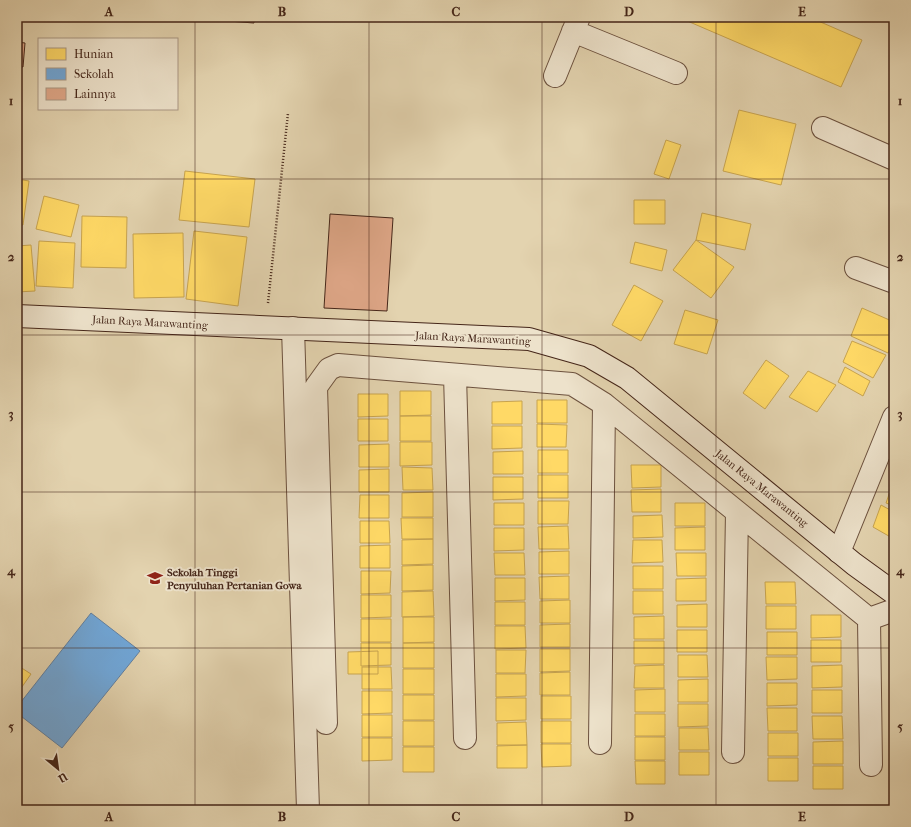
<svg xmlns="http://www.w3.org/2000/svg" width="911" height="827" viewBox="0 0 911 827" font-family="'IM FELL French Canon',serif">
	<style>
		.homes { fill: #ffd966; stroke: #c7a34f }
		.schools { fill: #6fa8dc; stroke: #6281a2 }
		.building { fill: #dfa788; stroke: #452619 }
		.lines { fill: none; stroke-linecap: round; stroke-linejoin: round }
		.street-casing { stroke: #6c513e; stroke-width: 24 }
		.secondary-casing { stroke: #452619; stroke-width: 24 }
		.path { stroke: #452619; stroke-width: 2.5; stroke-dasharray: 1 2; stroke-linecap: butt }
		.street { stroke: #ede2cb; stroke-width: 22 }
		.secondary { stroke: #ede2cb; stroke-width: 22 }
		.grid { fill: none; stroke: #452619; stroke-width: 1; stroke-opacity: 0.55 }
		.labels { text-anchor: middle; stroke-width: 4; stroke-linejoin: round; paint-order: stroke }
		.street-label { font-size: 11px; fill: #452619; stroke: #ede2cb }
		.poi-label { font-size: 11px; font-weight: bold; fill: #452619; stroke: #ede2cb; text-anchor: start }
		.neatline { fill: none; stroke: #452619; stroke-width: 1.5 }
		.grid-label { font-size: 13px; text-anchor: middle; font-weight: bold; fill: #452619 }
	</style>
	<rect width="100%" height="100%" fill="#e3d3af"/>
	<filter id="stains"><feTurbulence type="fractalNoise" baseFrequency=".005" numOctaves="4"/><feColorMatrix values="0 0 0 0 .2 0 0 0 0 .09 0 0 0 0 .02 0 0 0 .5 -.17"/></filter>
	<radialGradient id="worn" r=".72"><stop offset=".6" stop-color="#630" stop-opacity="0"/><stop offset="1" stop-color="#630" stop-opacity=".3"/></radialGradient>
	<path class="homes" d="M678,17h131l53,23 -21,47z
		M739,110l57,14 -15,61 -58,-14z
		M666,140l15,5 -12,34 -15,-5z
		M185,171l70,8 -6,48 -70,-7z
		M17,179l12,2 -6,44 -6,-1z
		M44,196l35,9 -8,32 -35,-8z
		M634,200h31v24h-31z
		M702,213l49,11 -6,26 -49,-10z
		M82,216l45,1 -1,51 -45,-1z
		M194,231l53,6 -9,69 -52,-7z
		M183,233l1,64 -50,1 -1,-64z
		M696,240l38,27 -23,31 -38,-28z
		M39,241l36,2 -2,45 -37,-2z
		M635,242l32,8 -5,21 -32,-8z
		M31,245l4,46 -18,1v-46z
		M634,285l29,16 -22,40 -29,-16z
		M862,308l32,14v19l-6,12 -37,-17z
		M685,310l33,10 -11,34 -33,-10z
		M852,341l34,14 -13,23 -30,-16z
		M766,360l23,16 -24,33 -22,-16z
		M845,367l25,14 -7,15 -25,-14z
		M808,371l28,14 -19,27 -28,-15z
		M400,391h31v24l-31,1z
		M358,394h30v22l-30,1z
		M537,400h30v23h-30z
		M522,401v23h-30v-22z
		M400,416h31v25h-31z
		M358,419h30v22h-30z
		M537,424l30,1 -1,22h-29z
		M492,426h30v22l-30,1z
		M400,442h32v23l-32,1z
		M389,444v23h-30v-22z
		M538,450h30v23h-30z
		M523,451v23h-30v-22z
		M631,465h30v22l-29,1z
		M402,467l30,1 1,22h-30z
		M389,469v23h-30v-22z
		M538,475h30v23h-30z
		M493,477h30v22l-30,1z
		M894,480v26l-8,-3z
		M661,489v23h-29l-1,-22z
		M433,492v25h-31v-24z
		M360,495h29v23h-30z
		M538,501h31l-1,23h-30z
		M494,503h30v22h-30z
		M675,503h30v23h-30z
		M881,505l13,7v27l-21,-12z
		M662,515l1,22 -30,1v-22z
		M401,518h32v21h-31z
		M360,521h29l1,22h-30z
		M568,526l1,23h-30l-1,-22z
		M705,527v23h-30v-22z
		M494,528h30v22l-30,1z
		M433,539v25l-31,1v-25z
		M633,540h29l1,22 -31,1z
		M390,545v23h-30v-22z
		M569,551v23h-30v-22z
		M494,553h30l1,22h-30z
		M676,553h30v23h-29z
		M433,565v25l-31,1v-25z
		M633,566h30v23h-30z
		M361,571h30l-1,22 -29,1z
		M569,576v23h-29l-1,-22z
		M495,578h30v22l-30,1z
		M706,578v23h-30v-22z
		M765,582h30l1,22h-30z
		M433,591l1,25 -32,1v-25z
		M633,591h30v23h-30z
		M361,595h30v22l-30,1z
		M570,600v23h-30v-22z
		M495,602h30v23h-30z
		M707,604v23h-30v-22z
		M766,606h30v23h-30z
		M811,615h30v22l-30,1z
		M664,616v23h-30v-22z
		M403,617h31v25l-31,1z
		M361,619h30v23h-30z
		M570,624v23h-30v-22z
		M495,626h30l1,22 -31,1z
		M677,630h30v22h-30z
		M767,632h30v23h-30z
		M811,640h30v22h-30z
		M634,641h30v23h-30z
		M361,643h30v22l-30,1z
		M403,643h31v25h-31z
		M540,649h30v22l-30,1z
		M496,650h30l-1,23h-29z
		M378,651v23h-30v-22z
		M678,655h29l1,22h-30z
		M766,657h31v22l-30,1z
		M17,665l14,9 -14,20z
		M664,665v23h-30l1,-22z
		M842,665v22l-30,1v-22z
		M362,667h29l1,22h-30z
		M403,669h31v25h-31z
		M570,672v23h-30v-22z
		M496,674h30v22l-30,1z
		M708,679v23h-30v-22z
		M767,683h30v22l-30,1z
		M665,689v23h-30v-22z
		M812,690h30v23h-30z
		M362,691h30v22l-30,1z
		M403,695h31v25h-31z
		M541,696h30v23h-30z
		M496,698h30v22l-30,1z
		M678,704h30v22l-30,1z
		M767,708h30v23h-29z
		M635,714h30v22h-30z
		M362,715h30v22h-30z
		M812,716h30l1,23h-30z
		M403,721h31v25h-31z
		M541,721h30v22h-30z
		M526,722l1,23h-30v-22z
		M679,728h29l1,22h-30z
		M768,733h30v23h-30z
		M635,737h30v23h-30z
		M362,738h30v22l-30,1z
		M843,741v23h-30v-22z
		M541,744h30v22l-29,1z
		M527,745v23h-30v-22z
		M403,747h31v25h-31z
		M679,752h30v23h-30z
		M768,758h30v23h-30z
		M635,761h30v23h-29z
		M813,766h30v23h-30z"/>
	<path class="schools" d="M91,613l49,38 -78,97 -45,-35v-6z"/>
	<path class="building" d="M228,17h26v6l-26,-2z
		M17,42l8,1 -2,24 -6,-1z
		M330,214l63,4 -6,93 -63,-3z"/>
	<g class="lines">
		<defs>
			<path id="street" d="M573,31l103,42
				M555,76l24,-59
				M823,128l71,31
				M856,268l38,14
				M293,328l15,482
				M455,375l10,363
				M839,552l55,-135
				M869,619l2,146
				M326,723l-10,-336 13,-18 9,-4 234,19 32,20 265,215 25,-9
				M600,743l4,-339
				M733,752l4,-240"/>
			<path id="secondary" d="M17,316l512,23 60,17 38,22 227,186 40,29"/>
		</defs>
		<use href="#street" class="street-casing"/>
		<use href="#secondary" class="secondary-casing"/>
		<path class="path" d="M268,303l20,-190"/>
		<use href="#street" class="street"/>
		<use href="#secondary" class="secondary"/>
	</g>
	<path class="grid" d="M195,17v793M369,17v793M542,17v793M716,17v793M17,179h877M17,335h877M17,492h877M17,648h877"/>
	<defs>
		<symbol id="university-bare" viewBox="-9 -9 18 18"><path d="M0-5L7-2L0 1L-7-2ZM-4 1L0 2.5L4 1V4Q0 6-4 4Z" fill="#8f2418" stroke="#ede2cb" stroke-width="2.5" paint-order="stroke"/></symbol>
	</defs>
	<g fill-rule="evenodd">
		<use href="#university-bare" x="144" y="567" width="22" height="22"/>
	</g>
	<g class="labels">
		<g class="street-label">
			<text transform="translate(150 322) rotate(3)" y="4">Jalan Raya Marawanting</text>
			<text transform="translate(473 338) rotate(3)" y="4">Jalan Raya Marawanting</text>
			<text transform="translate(762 488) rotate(39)" y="4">Jalan Raya Marawanting</text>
		</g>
		<g class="poi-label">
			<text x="167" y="576">Sekolah Tinggi<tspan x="167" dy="13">Penyuluhan Pertanian Gowa</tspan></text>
		</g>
	</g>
	<rect width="911" height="827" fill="none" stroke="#e3d3af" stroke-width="44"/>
	<rect x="38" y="38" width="140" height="72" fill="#ede2cb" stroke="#aa9784"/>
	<rect x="46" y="48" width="20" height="12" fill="#ffd966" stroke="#aa9784"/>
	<text x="74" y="58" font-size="12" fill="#452619">Hunian</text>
	<rect x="46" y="68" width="20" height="12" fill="#6fa8dc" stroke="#aa9784"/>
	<text x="74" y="78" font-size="12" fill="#452619">Sekolah</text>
	<rect x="46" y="88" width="20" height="12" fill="#dfa788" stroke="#aa9784"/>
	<text x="74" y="98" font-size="12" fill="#452619">Lainnya</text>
	<g transform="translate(58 769) rotate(151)" stroke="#ede2cb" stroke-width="3" paint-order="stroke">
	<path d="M0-3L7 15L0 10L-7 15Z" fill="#452619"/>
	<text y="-6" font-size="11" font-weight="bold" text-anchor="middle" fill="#452619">U</text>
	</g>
	<rect x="22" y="22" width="867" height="783" class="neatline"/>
	<g class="grid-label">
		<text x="109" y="16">A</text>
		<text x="282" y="16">B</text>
		<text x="456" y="16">C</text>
		<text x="629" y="16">D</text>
		<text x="802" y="16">E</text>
		<text x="11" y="105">1</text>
		<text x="900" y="105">1</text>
		<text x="11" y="261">2</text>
		<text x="900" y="261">2</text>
		<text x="11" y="418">3</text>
		<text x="900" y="418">3</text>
		<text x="11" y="575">4</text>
		<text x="900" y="575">4</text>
		<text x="11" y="731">5</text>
		<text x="900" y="731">5</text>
		<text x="109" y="821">A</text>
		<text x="282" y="821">B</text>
		<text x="456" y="821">C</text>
		<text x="629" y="821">D</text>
		<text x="802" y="821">E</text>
	</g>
	<rect width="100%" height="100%" filter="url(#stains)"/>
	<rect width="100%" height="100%" fill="url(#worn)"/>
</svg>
